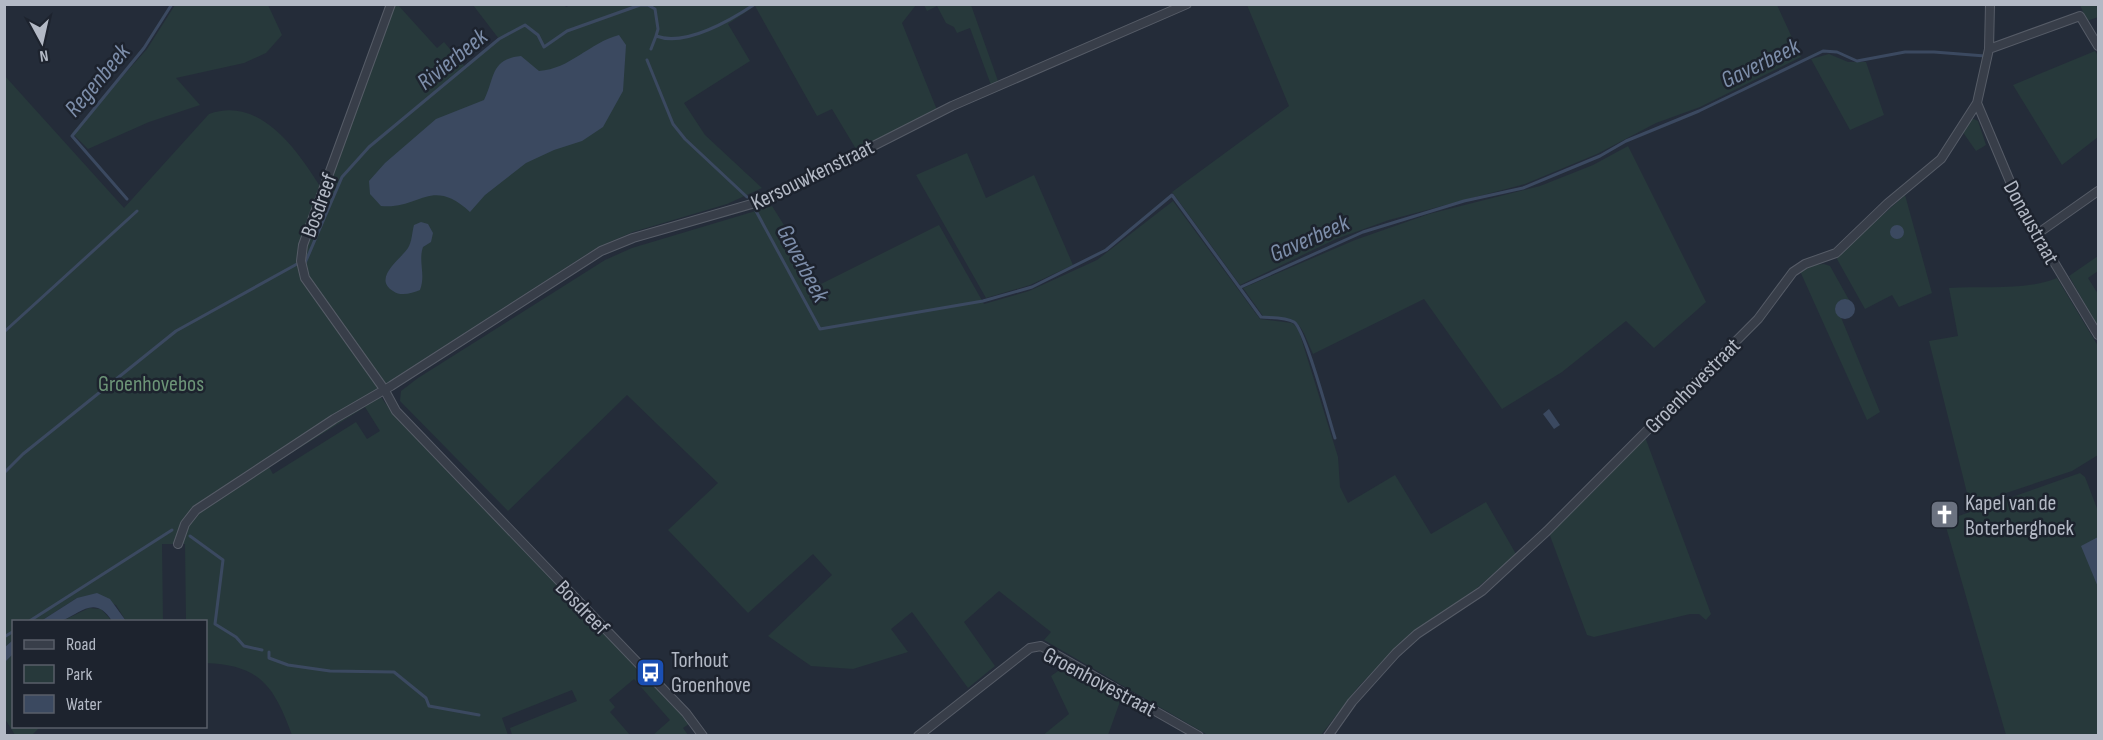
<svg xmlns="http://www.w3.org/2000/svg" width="2103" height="740" viewBox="0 0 2103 740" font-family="'Sofia Sans Condensed',sans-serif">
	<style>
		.green { fill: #27393b; fill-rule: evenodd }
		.water { fill: #3b4960 }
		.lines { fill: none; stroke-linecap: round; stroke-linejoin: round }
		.stream { stroke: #3b4960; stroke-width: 3 }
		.minor-casing { stroke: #565c67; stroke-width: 10 }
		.minor { stroke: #383e49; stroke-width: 8 }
		.labels { text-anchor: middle; stroke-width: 5; stroke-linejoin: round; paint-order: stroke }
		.street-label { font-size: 22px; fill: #b3b9c5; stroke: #1d232e }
		.park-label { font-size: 22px; fill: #6c9477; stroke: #1d232e }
		.poi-label { font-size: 22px; fill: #b3b9c5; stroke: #1d232e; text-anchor: start }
		.water-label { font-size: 24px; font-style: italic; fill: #7d8eaa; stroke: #1d232e }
	</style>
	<rect width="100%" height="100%" fill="#242c39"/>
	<path class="green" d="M564,4l2,3 7,-3 343,1 -14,18 35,87 -81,39 -24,-40 -15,7 -62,-110 -27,18 22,37 -66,42 21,32 57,53 -35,16 -94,28 -35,15 -222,143 17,24 290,302 6,8 -6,4 5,7h-35l17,-15 -36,-41 -25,21 6,7 -5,5 20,23h-118l-2,-7 67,-27 -5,-11 -70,28 6,17h-216c-18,-49 -32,-70 -86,-72v-41l-20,-1 -1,-77h-23l1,77h-37l-10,-16 -39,-7 -36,23 -27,1 -1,18 -8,7 -1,-572 120,133 85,-94c54,-20 93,43 117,82l68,-191h4l39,43 7,-6 22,26 33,-29 -26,-34zM365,407l15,24 -13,8 -11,-17 -83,52 -4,-7z
		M175,5h93l14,30 -16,18 -22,10 -68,15 24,27 -51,17 -61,27 -16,-16 75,-84z
		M924,5h47l27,76 -7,4 -21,-57 -13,5 -3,-6 -8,-4 -9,-17 -10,5z
		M1247,5h530l24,52 -101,50 -44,16 -59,31 -72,30 -136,36 -53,19 -96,46 -68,-93 117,-86z
		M2080,5h18v12l-11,4z
		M2095,51l3,5v81l-36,28 -49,-80z
		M1829,54l19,8h18l18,53 -34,15 -39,-71z
		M1974,119l4,2 8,24 -10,6 -14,-20 6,-11z
		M1628,146l78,156 -52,46 -28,-27 -64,51 -60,37 -78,-110 -111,55c-15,-35 -12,-34 -50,-38l-20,-28 112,-48 74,-26 111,-28 53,-21z
		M967,153l19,45 48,-23 39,90 -43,20 -44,13 -70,-123z
		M1905,195l27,98 -33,14 -7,-12 -27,14 -28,-50 1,-4z
		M1173,201l87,118 32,4 6,5 40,129 2,30 8,16 47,-28 36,59 55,-32 30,52 -40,35 -68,47 -49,50 -38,49 -115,-1 -162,-94 7,-8 -52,-41 -35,31 31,44 -27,22 -56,-76 -21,17 17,23 -55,17 -42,-3 -43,-30 64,-61 -19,-21 -65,59 -80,-83 50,-47 -91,-88 -119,116 -108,-110 1,-10 17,-13 187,-118 27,-12 140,-42 49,78 118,-59 45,79 45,-13 68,-31z
		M2098,256v15l-10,7 10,16v33l-29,-51z
		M1824,264l6,2 23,41 -13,8 40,97 -13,8 -67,-149 14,-6z
		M2057,278l41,68v109l-26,16 -102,34 -41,-164 29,-5 -9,-48c35,-2 76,3 108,-10z
		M1645,437l66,177 -5,6 -7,-6h-9l-96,23 -7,-2 -38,-102 44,-41z
		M2080,473l5,4 13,34v224h-92l-60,-208 6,-2 1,-7z
		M89,608l12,1 11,12 -52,1z
		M13,654l1,72 26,1 -8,8h-17l-10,-16v-57z
		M1068,664l54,32 -14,39 -66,1 27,-22 -18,-38z"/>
	<path class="water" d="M619,35l7,10 -3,46 -20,36 -21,14 -28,9 -28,13 -41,32 -15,17c-39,-36 -50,-2 -89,-6l-11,-12 -1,-13 16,-18 51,-44 48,-19c11,-22 6,-41 37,-44l18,15c31,-2 50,-28 80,-36z
		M421,222l7,2 5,9 -2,9 -8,5c-5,15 3,27 -3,43 -8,3 -19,7 -27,1 -21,-13 8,-32 15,-43 4,-6 4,-16 6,-23z
		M1890 232a7 7 0 1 1 14 0a7 7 0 1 1-14 0Z
		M1835 309a10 10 0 1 1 20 0a10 10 0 1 1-20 0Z
		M1549,409l11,16 -6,4 -11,-15z
		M2098,537v50l-17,-41z
		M97,593l13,6 16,22h-14c-17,-27 -32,-7 -51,0 -6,2 -14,1 -20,0l36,-23z
		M13,640v14l-8,8v-15z"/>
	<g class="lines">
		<path class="stream" d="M651,49l5,-13
			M647,60l26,64 12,15 62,58
			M127,199l-55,-63 72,-88 28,-44
			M756,211l64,118 163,-28 49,-14 74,-37 66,-55 89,122c10,1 24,0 33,5 11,7 35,97 41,116
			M305,263l37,-86 27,-30 130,-108 26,-14 13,10 6,12 23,-16 73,-26h8l7,4 3,20 -2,7c29,11 75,-16 99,-32
			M1241,287l122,-55 101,-31 59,-13 77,-32 26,-15 73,-30 124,-60 14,1 20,9 48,-9h29l51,4
			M4,332l133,-121
			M4,473l19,-19 153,-123 121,-67
			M190,536l33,24 -8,64 21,13 8,9 18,4
			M28,622l144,-92
			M4,637l10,-6
			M269,652v6l19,7 42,6 64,1 32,26 3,8 50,9"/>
		<defs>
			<path id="minor" d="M391,4l-88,241 -2,16 4,17 79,111 12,22 290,302 17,23
				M1989,49l91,-33 18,30
				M1977,103l37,88 23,43 61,101
				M2037,234l61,-43
				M178,544l7,-20 11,-14 138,-91 57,-33 210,-135 32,-13 136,-39 183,-93 235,-102
				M918,736l112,-88 11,-2 158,90
				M1328,736l24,-34 44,-49 21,-19 65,-43 65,-60 211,-212 35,-47 12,-8 31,-11 52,-50 53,-44 36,-56 12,-54 1,-45"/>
		</defs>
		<use href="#minor" class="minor-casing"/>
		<use href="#minor" class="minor"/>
	</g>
	<defs>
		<symbol id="church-square" viewBox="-11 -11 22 22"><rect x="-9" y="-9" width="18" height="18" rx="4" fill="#6b7280" stroke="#1d232e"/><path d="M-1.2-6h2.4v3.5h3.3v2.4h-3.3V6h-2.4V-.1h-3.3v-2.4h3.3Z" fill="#fff"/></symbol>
		<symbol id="bus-square" viewBox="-11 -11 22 22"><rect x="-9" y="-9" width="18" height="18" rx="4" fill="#1a4fb4" stroke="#1d232e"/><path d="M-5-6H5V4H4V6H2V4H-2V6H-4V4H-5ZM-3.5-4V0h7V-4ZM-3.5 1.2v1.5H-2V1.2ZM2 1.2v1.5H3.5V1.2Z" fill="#fff"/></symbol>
	</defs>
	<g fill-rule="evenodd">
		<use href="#church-square" x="1928" y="498" width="33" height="33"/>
		<use href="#bus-square" x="634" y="656" width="33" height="33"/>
	</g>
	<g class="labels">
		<g class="street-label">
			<text transform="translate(812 174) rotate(-26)" y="8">Kersouwkenstraat</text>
			<text transform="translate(318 205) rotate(-70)" y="8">Bosdreef</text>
			<text transform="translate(2032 222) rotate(61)" y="8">Donaustraat</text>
			<text transform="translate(1692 385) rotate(-45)" y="8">Groenhovestraat</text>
			<text transform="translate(583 607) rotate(46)" y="8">Bosdreef</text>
			<text transform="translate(1100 681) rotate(28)" y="8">Groenhovestraat</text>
		</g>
		<g class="park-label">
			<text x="151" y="391">Groenhovebos</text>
		</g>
		<g class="poi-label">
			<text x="1965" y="510">Kapel van de<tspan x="1965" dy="25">Boterberghoek</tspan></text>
			<text x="671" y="667">Torhout<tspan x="671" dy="25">Groenhove</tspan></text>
		</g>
		<g class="water-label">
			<text transform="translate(452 59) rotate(-39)" y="8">Rivierbeek</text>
			<text transform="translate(1760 63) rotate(-26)" y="8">Gaverbeek</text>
			<text transform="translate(97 80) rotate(-50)" y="8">Regenbeek</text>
			<text transform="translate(1309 238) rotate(-24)" y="8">Gaverbeek</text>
			<text transform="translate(803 263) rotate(62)" y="8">Gaverbeek</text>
		</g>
	</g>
	<rect width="2103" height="740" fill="none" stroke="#b3b9c5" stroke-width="12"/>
	<rect x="12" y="620" width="195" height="108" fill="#1d232e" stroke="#595f6a" stroke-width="1.5"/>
	<rect x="24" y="640" width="30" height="9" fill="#383e49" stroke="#595f6a" stroke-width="1.5"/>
	<text x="66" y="650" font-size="18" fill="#b3b9c5">Road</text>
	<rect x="24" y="665" width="30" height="18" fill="#27393b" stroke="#595f6a" stroke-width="1.5"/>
	<text x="66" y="680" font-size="18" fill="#b3b9c5">Park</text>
	<rect x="24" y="695" width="30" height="18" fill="#3b4960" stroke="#595f6a" stroke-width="1.5"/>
	<text x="66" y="710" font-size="18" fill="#b3b9c5">Water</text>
	<g transform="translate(42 42) rotate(172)" stroke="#1d232e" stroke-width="4.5" paint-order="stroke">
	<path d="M0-4.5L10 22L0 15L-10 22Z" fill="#b3b9c5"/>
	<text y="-9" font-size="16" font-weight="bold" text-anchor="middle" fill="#b3b9c5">N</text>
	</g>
</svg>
